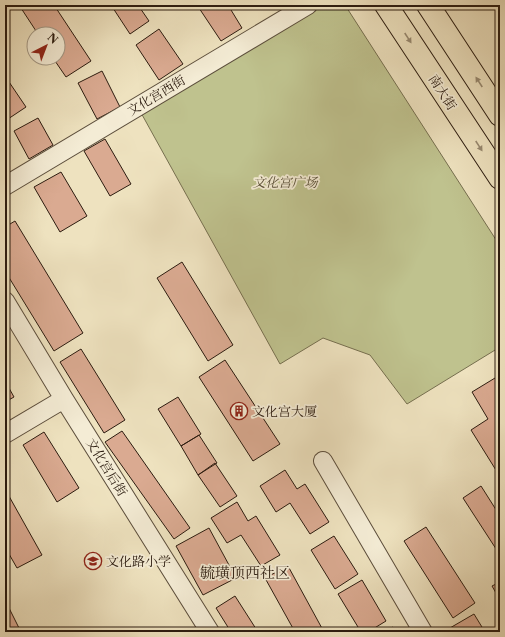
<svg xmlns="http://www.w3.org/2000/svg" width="505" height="637" viewBox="0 0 505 637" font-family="'Libre Caslon Text','Noto Serif SC',serif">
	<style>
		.green { fill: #bfc28e; stroke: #766f4f }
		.building { fill: #daaa91; stroke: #2c1c10 }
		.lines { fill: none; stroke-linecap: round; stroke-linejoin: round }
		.minor-casing { stroke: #5c4e3c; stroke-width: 20 }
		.major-casing { stroke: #2c1c10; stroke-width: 24 }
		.minor { stroke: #f4ecd5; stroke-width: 18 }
		.major { stroke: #eee2bf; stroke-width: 22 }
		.oneway { fill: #978970 }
		.labels { text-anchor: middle; stroke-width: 3.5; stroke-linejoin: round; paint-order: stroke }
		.street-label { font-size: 13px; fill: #2c1c10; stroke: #f4ecd5 }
		.park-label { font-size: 13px; font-style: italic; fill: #584e36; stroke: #f4ecd5 }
		.poi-label { font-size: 13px; fill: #2c1c10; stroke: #f4ecd5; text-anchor: start }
		.quarter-label { font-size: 15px; fill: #2c1c10; stroke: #f4ecd5 }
	</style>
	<rect width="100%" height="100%" fill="#eee2bf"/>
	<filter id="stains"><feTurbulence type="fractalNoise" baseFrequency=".005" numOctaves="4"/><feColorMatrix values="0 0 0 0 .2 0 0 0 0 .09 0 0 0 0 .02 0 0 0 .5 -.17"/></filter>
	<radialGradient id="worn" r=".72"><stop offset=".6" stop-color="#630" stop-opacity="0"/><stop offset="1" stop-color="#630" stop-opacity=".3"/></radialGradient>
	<path class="green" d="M319,5h26l155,241v101l-93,57 -37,-49 -47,-17 -43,26 -140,-253z"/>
	<path class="building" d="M19,5h35l37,56 -25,16 -13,-19h5v-24h-20z
		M111,5h27l11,16 -19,13z
		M197,5h31l14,23 -21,13z
		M159,29l24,35 -24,16 -23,-35z
		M102,71l18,36 -23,12 -19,-36z
		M5,76l21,31 -21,14z
		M38,118l15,27 -24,14 -15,-28z
		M105,139l26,45 -21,12 -26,-45z
		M61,172l26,44 -27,16 -26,-45z
		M15,221l68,112 -29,18 -49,-80v-44z
		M182,262l51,83 -25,16 -51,-83z
		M81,349l44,71 -21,13 -44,-71z
		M225,360l55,84 -27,17 -54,-84z
		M495,378l5,8v88l-1,1 -28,-45 17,-11 -16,-27z
		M5,381l9,16 -9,5z
		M178,397l23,37 -20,12 -23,-37z
		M122,431l68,97 -16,11 -69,-97z
		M44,432l35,56 -22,14 -34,-57z
		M199,435l18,28 -19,12 -17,-29z
		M215,463l22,33 -17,11 -22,-32z
		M285,470l12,19 8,-5 24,38 -19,12 -20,-31 -14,9 -16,-26z
		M481,486l19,30v39l-37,-57z
		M5,489l37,66 -25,13 -12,-21z
		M237,502l11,19 8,-5 24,39 -19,11 -20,-31 -14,8 -16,-25z
		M426,527l49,76 -22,15 -49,-77z
		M209,528l27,50 -33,17 -27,-49z
		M334,536l24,38 -23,15 -24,-39z
		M288,566l36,66h-29l-30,-54z
		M362,580l24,41 -18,11h-7l-23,-38z
		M500,582v18l-8,-14z
		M235,596l23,36h-27l-15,-24z
		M5,600l16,32h-16z
		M474,614l11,18h-42z
		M393,627l2,5h-11z"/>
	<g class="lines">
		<defs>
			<path id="minor" d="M5,186l303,-181
				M5,301l59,98 146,233
				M5,434l59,-35
				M323,461l100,171"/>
			<path id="major" d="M386,5l114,173
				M428,5l72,110"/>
		</defs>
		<use href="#minor" class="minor-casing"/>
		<use href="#major" class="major-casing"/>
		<use href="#minor" class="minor"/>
		<use href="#major" class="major"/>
	</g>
	<defs><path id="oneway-solid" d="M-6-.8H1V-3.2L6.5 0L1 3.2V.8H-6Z"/></defs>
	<g class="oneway">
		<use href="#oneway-solid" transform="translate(408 38) rotate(57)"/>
		<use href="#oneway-solid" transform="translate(479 82) rotate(-123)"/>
		<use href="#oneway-solid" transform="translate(479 146) rotate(57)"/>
	</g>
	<defs>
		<symbol id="building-ring" viewBox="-11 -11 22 22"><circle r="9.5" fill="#f4ecd5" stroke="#8f2418" stroke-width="1.5"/><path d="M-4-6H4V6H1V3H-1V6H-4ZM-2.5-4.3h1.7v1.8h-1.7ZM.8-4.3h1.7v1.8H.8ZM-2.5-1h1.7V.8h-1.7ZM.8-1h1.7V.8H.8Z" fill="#8f2418"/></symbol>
		<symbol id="school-ring" viewBox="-11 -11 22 22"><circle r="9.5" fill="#f4ecd5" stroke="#8f2418" stroke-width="1.5"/><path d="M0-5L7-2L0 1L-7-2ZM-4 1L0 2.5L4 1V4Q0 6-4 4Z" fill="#8f2418"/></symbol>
	</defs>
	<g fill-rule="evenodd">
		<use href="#building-ring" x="229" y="401" width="20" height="20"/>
		<use href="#school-ring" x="83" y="551" width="20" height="20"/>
	</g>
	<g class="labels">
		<g class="street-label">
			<text transform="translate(443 92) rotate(57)" y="5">南大街</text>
			<text transform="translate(156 95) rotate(-31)" y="5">文化宫西街</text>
			<text transform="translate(107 467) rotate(58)" y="5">文化宫后街</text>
		</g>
		<g class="park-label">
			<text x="285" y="187">文化宫广场</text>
		</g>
		<g class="poi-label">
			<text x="252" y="416">文化宫大厦</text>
			<text x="106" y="566">文化路小学</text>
		</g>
		<g class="quarter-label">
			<text x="245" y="578">毓璜顶西社区</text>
		</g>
	</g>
	<rect width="505" height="637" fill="none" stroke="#eee2bf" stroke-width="20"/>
	<rect x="6" y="6" width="493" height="625" fill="none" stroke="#2c1c10" stroke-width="2"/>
	<rect x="10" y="10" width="485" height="617" fill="none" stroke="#2c1c10"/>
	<g transform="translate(46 46) rotate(42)"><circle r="19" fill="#f4ecd5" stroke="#a49986"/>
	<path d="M0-3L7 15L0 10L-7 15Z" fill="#8f2418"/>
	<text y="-6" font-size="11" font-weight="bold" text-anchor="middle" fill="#2c1c10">N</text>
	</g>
	<rect width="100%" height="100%" filter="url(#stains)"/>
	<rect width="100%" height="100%" fill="url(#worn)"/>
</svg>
